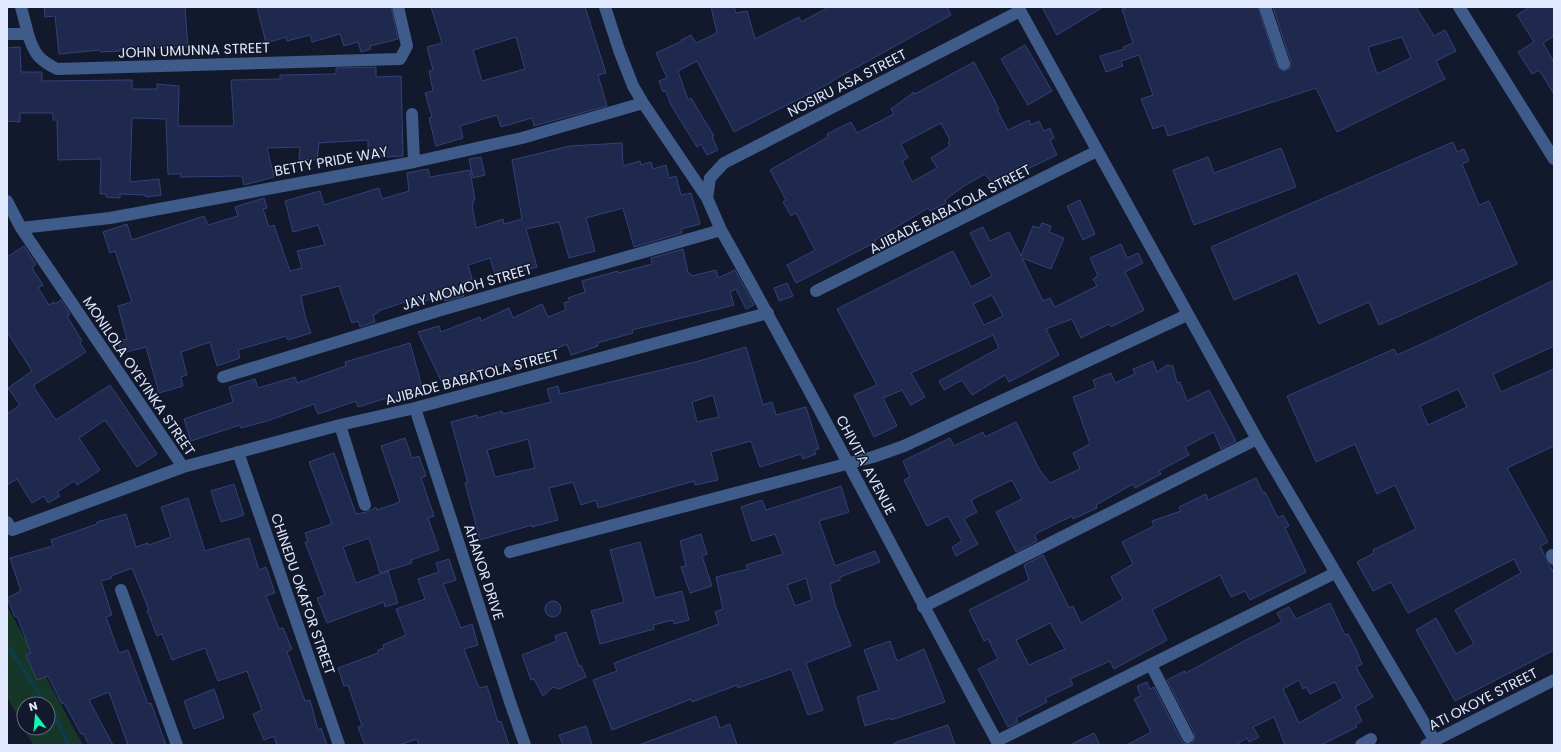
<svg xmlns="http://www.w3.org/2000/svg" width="1561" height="752" viewBox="0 0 1561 752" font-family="Poppins,sans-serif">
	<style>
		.green { fill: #163628 }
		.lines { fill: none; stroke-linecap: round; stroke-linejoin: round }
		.stream { stroke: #0d3d4b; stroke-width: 3.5 }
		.building { fill: #1f284d; stroke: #324178; fill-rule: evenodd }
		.minor { stroke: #3f5b8a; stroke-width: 12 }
		.labels { text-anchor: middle; stroke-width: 3; stroke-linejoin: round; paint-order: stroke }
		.street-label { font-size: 14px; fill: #dfe8fe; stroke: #13192c }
	</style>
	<rect width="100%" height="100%" fill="#13192c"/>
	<path class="green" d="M7,606l76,139h-50l-9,-17h24v-24h-24v24l-17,-31z"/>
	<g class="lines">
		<path class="stream" d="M7,645l39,59
			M48,707l11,16 9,22"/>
	</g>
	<path class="building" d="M44,7h141l3,40 -68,2v2l-19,1 -1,-2 -41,4 -4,-38 -10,1z
		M257,7h134l7,32 -28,7 1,3 -10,3 -3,-10 -14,4 -4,-12 -28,8 -2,-7 -23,6 -1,-4 -20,6z
		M431,7h154l21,66 -8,2 9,31 -73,20 -2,-8 -31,9 -4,-12 -37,11 3,12 -27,8 -7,-28 3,-1 -7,-24 8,-2 -4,-20 4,-1 -6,-23 15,-4zM516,37l9,32 -43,12 -9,-31z
		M711,7h23l2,6 11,-2 8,28 44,-22 2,5 28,-15h118l4,8 -119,66v1l-98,50 -37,-71 -19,10 10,29 3,-2 23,38 -2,1 6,13 -11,5 -6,-11 -4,3 -26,-42 -5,-14 -3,1 -4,-11 8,-3 -11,-25 26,-12 -1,-1 10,-5 5,8 21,-10z
		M1042,7h61l-46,28z
		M1129,7h129l19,59 6,5 6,-2 2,-7 -18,-55h143l18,29 11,-6 11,21 -20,10 9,18 -108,53 -21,-44 -148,48 -4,-11 -11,4 -12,-30 12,-4 -14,-40 -18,6 2,5 -17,6 -6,-16 24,-7 -1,-2 10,-4 -11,-34zM1402,37l9,21 -34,16 -9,-27z
		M1530,7h24v29l-11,7 11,19v32l-15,-24 -7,4 -14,-22 16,-10 -17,-27z
		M1025,45l27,46 -24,14 -27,-46z
		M20,47l1,25h21v9l90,-1v9h25v-5l22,2 -1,40h56l-3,-46 49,-1v-4l56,-1v-6l40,-1v10l25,-1 2,80 -35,2v-18l-49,3 -2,17 -18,-1 1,-12 -33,1 7,29 -30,8 -2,-9 -61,1v-3h-13l-2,-55 -34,-1 -2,64 29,-3 2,16 -15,2 -1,-2 -25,-1v4l-14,-1v-3h-6l1,-35 -43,1 -1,-40h-4v-7h-33v9l-13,-1v-73z
		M974,62l25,47 -2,1 11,20 21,-10 2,5 8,-4 5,10 6,-3 4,10 -4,2 7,15 -42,20 -2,-3 -19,14 -9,-12 -21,12 -19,14 1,3 -16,8 -2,-3 -53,32 1,2 -80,41 -9,-18 28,-15 -19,-37 -5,3 -8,-14 3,-2 -16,-30 58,-33 -1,-3 24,-12 6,11 37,-19 -3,-5 23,-17 1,2zM941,123l9,17 -2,2 2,4 -19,12 6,10 -25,14 -10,-21 6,-3 -7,-14z
		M1453,142l4,10 7,-3 5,12 -7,3 17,41 10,-4 28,63 -138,61 -10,-23 -50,22 -22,-51 -63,27 -23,-53z
		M622,143l1,23 17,-5 1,4 10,-3 2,7 13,-4 3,13 7,-2 5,19 10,-2 9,31 -19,5 1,4 -48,14 -11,-39 -37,10 9,33 -26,7 -10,-36 -33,7 11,38 -23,6v-2l-19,4 -5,-17 -22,7 4,14 -11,4 3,13 -19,5 -1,-6 -25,8 -2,-5 -39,13v2l-5,2 2,7 -15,5 -2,-6 -6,2 -13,-37 -38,10 4,20 6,17 -23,7 -2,-4 -48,14 2,8 -23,8 -7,-24 -29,10 6,23 -6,2 2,9 -24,7 -13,-46 -24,6 -4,-12 9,-2 -9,-33 14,-4 -17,-51 -5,2 -7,-21 24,-8 5,16 72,-24 4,9 30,-9 -3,-9 29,-9 3,10 -4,1 6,18 5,-2 16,46 12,-3 -5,-17 28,-6 -7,-20 -25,7 -8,-31 35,-10 4,14 55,-17 3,11 27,-8 -2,-18 21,-4 2,8 40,-7 5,30h-2v5h-1l4,23 27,-9 1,5 18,-5 -10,-59 58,-14z
		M1281,148l15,39 -102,38 -21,-55 35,-13 6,16z
		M481,157l4,18 -12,3 -4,-19z
		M1080,200l15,34 -12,6 -16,-34z
		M1042,223l9,3 -2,6 15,6 -13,31 -29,-11 21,43 7,-3 5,9 42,-21 -4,-7 5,-3 -8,-18 31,-14 6,14 11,-5 5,10 -18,9 19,38 -33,17 -2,-3 -28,14 -9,-19 -26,10 13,26 -14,8 -36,19 -4,-7 -33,20 -10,-15 -18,10 -5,-9 60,-33 -6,-13 -82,38 14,24 -14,8 -9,-15 -19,8 14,28 -23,11 -20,-42 23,-10 -40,-76 116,-58 18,36 21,-11 -22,-43 13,-6 7,14 19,-9 12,24 12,-30 6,2zM992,295l11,21 -19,9 -11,-21z
		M24,246l12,18 -4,4 11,17 -5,3 11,17 5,-3 1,2 6,-4 9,14 -3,2 15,25 -2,2 6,9 -52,33 1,4 21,31 54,-35 47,69 -20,13 -32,-47 -26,18 21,32 -23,15 -3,-4 -17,11 3,4 -12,7 -4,-7 -12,7 -15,-24 -10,6v-71l13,-9 -12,-17 24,-17 -25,-39v-75z
		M683,249l5,24h2l1,3 25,-6 2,8 17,-8 19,35 -8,4 -10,-20 -6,3 4,13 -102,25 1,3 -36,10 1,3 -27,9 -4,-11 -27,12 -1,-3 -31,15 -2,-5 -31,12 -2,-6 -31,14 -24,-51 21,-6 2,6 39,-15 1,4 28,-13 4,10 29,-14 6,13 18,-7 -2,-7 6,-2 -2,-3 17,-6 -3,-11 36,-10v2l34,-9 -1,-6z
		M1554,280v66l-61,28 8,18 53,-23v77l-47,22 41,74 -8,4 14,28v76l-99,51 -39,-71 20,-12 20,36 18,-10 -19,-34 66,-37 -7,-14 -106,54 -17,-31 -18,9 -16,-29 17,-9 -1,-3 43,-21 -21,-44 -18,9 -22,-50 -39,18 -29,-66 107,-47 3,6 38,-17zM1458,389l9,18 -39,18 -8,-19z
		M787,283l6,13 -14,5 -5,-13z
		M410,343l12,44 -13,4 2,7 -20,5 -1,-6 -32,10 -2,-6 -38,13 -4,-10 -47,17 -26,7 -1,-3 -49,16 -7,-22 49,-17 -4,-15 26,-8 3,9 37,-11 2,6 49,-17 -1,-4z
		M746,347l17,58 9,-3 4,13 30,-8 13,42 -5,1 2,4 -13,5 -2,-5 -41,13 -9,-26 -40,11 7,28 -23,5 -1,-4 -96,27 -2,-8 -15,5 -8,-23 -24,6 9,32 -26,7v-2l-52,15 -15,-57h3l-17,-61 26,-7 1,3 24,-7 1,3 48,-12 -4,-13 11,-3 2,8 139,-33zM713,395l6,22 -22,5 -5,-20zM528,439l7,29 -40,9 -8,-27z
		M1153,361l4,11 10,-7 6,1 4,17 3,-1 7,19 22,-11 27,51 -15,8 -7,-17 -29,15 4,8 -30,16 2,3 -26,14 -2,-4 -37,21 1,3 -24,11 -1,-3 -35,17 -2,3 2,5 -21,11 -20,-40 26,-13 -10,-19 -41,20 6,12 -13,7 14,25 -22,12 -4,-9 10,-6 -14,-25 -21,10 -23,-46 6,-3 -7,-16 47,-23 4,8 29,-14 2,5 31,-15 23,47 11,14 30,-14 -7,-16 17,-9 -17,-47 23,-9 -3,-8 18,-7 4,10 20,-9 -2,-5z
		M405,438l7,20 7,-2 7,20 -5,2 13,38 -6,2 11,32 -28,10 1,3 -32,10 -11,-35 -26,9 13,36 32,-12 10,32 -13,4 -1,-5 -57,21 -10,-25 8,-3 -20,-53h3l-3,-9 27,-9 -23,-62 25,-9 22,61 11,-2 9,-5 1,3 23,-8 -19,-56z
		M1256,478l7,15 2,-1 13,26 5,-3 6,11 -4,2 21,44 -56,28 -5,-9 -14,6 -11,-22 -30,15 -38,20 15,30 -53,29 -4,-8 -40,18 3,6 -28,13 2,4 -31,16 2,4 -10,5 -30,-58 20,-10 -10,-20 -4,2 -15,-31 60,-30 -5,-15 19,-10 26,53 4,-2 8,17 42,-24 -12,-22 22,-13 -11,-22 32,-16 -2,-5 29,-10 -2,-4 27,-13 2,6zM1050,623l15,26 -36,16 -13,-25z
		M234,484l10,31 -23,7 -10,-31z
		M841,486l8,26 -30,9 16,45 40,-15 5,11 -40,15v3l-10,4 5,21 16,41 -45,17 17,47 -15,5 -17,-46 -53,19 -1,-3 -45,17 -1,-3 -79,31 -19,-50 24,-9 -3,-8 105,-39 -4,-12 8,-3 -7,-32 32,-8 -2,-4 37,-11 -8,-20 -23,7 -11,-34 21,-7 4,10zM806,578l6,22 -17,6 -8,-21z
		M188,498l17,53 44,-13 10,32 7,-3 9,26 -9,3 13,33 4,-1 9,21 -5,3 18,49 5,-1 8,30 3,-2 6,17h-50l-3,-9 -10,4 -11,-26 9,-4 -15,-39 -29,10 -13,-33 -33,12 -10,-26 -5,2 -10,-26h2l-17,-42 -21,8 1,2 -11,3 11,34 -6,2 13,36 9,-3 20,54 3,-1 15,42h-38l-19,-53 -20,8 24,45h-24l-6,-12 -2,1 -17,-31 -2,1 -14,-28 -11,4 -11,-25 5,-2 -14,-37 -2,1 -8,-19 14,-7 -11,-33 43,-12 -2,-6 46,-16v-2l29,-8 10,33 12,-4 1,2 22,-8 -10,-30z
		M701,534l6,20 -5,2 10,30 -22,7 -9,-26 5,-1 -6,-25z
		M640,542l15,56 27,-7 7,29 -15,4 -1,-4 -20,5 1,4 -54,15 -6,-23 2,-1h-2l-3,-9 33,-9 -14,-52z
		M449,559l7,21 -13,4 18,44 11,-4 6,21 -14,4 15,39 8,-2 11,36 3,-1 8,24h-90l-2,-6 -18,6h-34l-7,-18 4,-1 -14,-41 -4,1 -6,-18 40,-15v-3l6,-2 -1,-3 23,-10 -10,-26 29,-10 -7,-20 21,-7 -3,-9z
		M545 609a8 8 0 1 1 16 0a8 8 0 1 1-16 0Z
		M1330,603l15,32 3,-1 8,15 6,15 -6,3 17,30 -18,10 7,14 -7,4 2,2 -36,18h-36l-11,-28 -21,10 6,10 -10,5 -2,-4 -12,7h-108l24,-13 -17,-33 7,-3 -4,-10 10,-4 3,7 4,-2 27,53 3,3 7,1 3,-3 1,-7 -28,-54 18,-9 1,2 58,-32 38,-19 -5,-9 12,-6 7,12zM1299,680l4,9 3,-2 4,7 25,-12 8,16 -44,25 -16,-34z
		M566,632l13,34 2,-1 5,12 -27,12 -6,-2 -10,9 -9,-17 -3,1 -9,-25 35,-14 -2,-5z
		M890,641l7,20 27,-12 21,53 -54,18v-2l-26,8 -8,-29 22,-7 -15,-40z
		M214,689l10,29 -30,11 -10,-28z
		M716,716l4,12 10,-4 7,21h-98z
		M948,725l7,20h-61v-2z
		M586,726l6,19h-29l-4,-10z
		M1094,733l6,12h-30z"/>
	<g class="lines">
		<path class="minor" d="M21,7l7,27
			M605,7l14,43 14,36 10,17 64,95 14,32c96,170 184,344 278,515
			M1018,7l239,432 178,302
			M1265,7l19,57
			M1459,7l95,152
			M7,34h21c6,20 11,26 29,35l343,-10 7,-13 -9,-39
			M412,114l2,48
			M707,198l3,-20 14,-15 296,-152
			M7,201l14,27 162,239 -171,63 -5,-8
			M21,228l89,-10 304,-56 108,-24 121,-35
			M816,291l281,-140
			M223,377l218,-67 280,-80
			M415,408l95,294 15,43
			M340,425l25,80
			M238,452l101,293
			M183,467l157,-42 75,-17 353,-95
			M510,552l363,-95 31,-11 283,-131
			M1552,555l2,4
			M121,590l56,155
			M923,607l334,-168
			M1151,665l37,72
			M997,741l338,-168
			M1361,745l10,-6
			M1426,745l128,-65"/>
	</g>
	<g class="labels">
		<g class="street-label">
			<text transform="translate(194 50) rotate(-2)" y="5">JOHN UMUNNA STREET</text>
			<text transform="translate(847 83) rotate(-27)" y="5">NOSIRU ASA STREET</text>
			<text transform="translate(331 161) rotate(-10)" y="5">BETTY PRIDE WAY</text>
			<text transform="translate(950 209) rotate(-27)" y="5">AJIBADE BABATOLA STREET</text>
			<text transform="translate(467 287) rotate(-16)" y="5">JAY MOMOH STREET</text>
			<text transform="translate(139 376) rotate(56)" y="5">MONILOLA OYEYINKA STREET</text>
			<text transform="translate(472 377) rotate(-15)" y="5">AJIBADE BABATOLA STREET</text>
			<text transform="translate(866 465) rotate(62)" y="5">CHIVITA AVENUE</text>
			<text transform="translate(484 572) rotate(72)" y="5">AHANOR DRIVE</text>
			<text transform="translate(303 594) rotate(71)" y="5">CHINEDU OKAFOR STREET</text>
			<text transform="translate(1483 699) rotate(-27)" y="5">ATI OKOYE STREET</text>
		</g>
	</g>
	<rect width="1561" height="752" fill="none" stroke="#dfe8fe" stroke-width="16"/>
	<g transform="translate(36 716) rotate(344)"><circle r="19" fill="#13192c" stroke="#656c80"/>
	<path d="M0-3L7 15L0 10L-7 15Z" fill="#11f8b1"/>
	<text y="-6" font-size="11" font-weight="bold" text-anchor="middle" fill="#dfe8fe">N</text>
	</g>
</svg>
